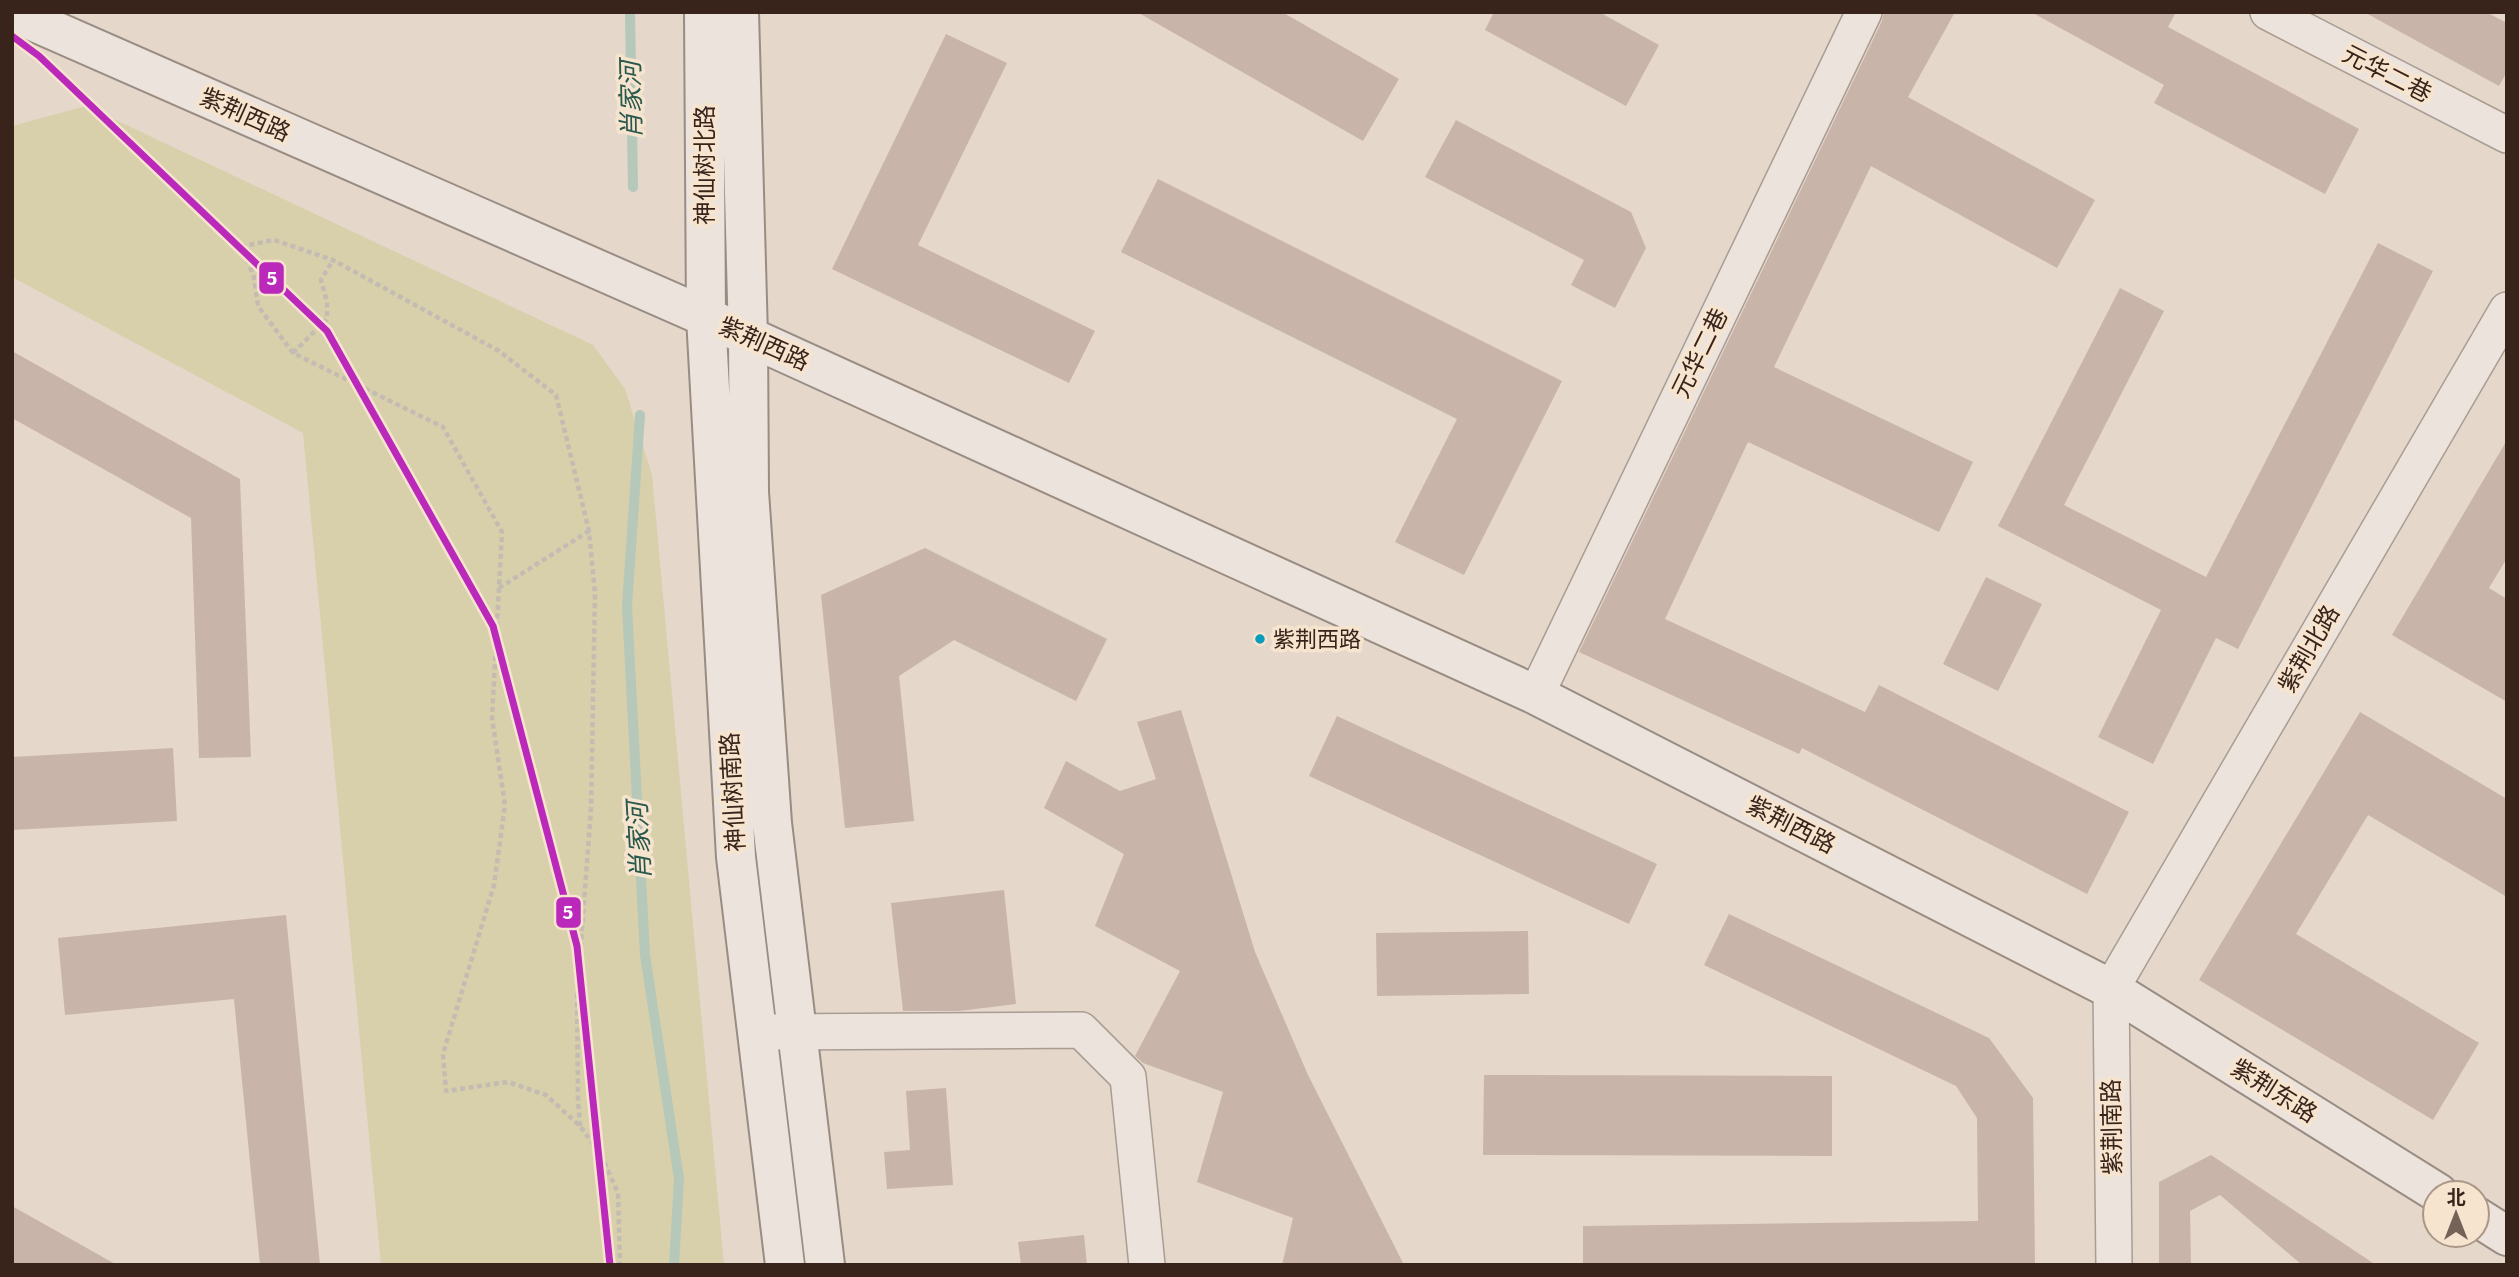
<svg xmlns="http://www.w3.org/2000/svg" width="2519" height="1277" viewBox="0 0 2519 1277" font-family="Literata,'Noto Sans SC',serif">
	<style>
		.green { fill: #d8d0aa }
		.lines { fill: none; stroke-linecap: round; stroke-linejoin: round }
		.stream { stroke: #b5c8b9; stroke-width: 10 }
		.building { fill: #c9b4aa }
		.street-casing { stroke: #a99d93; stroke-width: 38 }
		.secondary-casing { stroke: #998c83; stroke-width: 42 }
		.path { stroke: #c4bbb3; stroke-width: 4.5; stroke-dasharray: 5 3.5; stroke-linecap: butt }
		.street { stroke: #ece4dc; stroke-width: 35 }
		.secondary { stroke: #ece4dc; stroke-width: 38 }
		.metro-1-casing { stroke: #f7e4ce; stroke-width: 12 }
		.metro-1 { stroke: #bb29bb; stroke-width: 7 }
		.bus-dot { fill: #069cbc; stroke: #f7e4ce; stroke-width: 2.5 }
		.labels { text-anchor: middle; stroke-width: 7; stroke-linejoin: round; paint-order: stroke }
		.bus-label { font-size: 22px; fill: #38241b; stroke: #f7e4ce; text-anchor: start }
		.street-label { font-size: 24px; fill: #38241b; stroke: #f7e4ce }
		.water-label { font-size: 26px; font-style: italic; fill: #29584d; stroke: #f7e4ce }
		.line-badge { stroke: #f7e4ce; stroke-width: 2.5 }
		.badge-label { font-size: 19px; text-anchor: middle; font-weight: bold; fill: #fff }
	</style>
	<rect width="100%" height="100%" fill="#e5d7c9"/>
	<path class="green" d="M86,106l507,239 32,44 27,86 72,790h-343l-78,-832 -291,-156v-151z"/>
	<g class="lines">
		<path class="stream" d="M630,12l3,175
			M640,415l-13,191 18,349 34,224 -5,86"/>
	</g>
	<path class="building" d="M1137,12h145l117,67 -36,62z
		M1494,12h105l60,33 -33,61 -141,-76z
		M1884,12h71l-47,85 187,103 -38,68 -186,-102 -97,201 199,95 -34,70 -191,-90 -83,177 200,93 14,-27 250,127 -42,82 -285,-146 -3,6 -220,-102 303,-631z
		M2031,12h145l-8,15 191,102 -34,65 -171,-91 10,-18z
		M2364,12h122l21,11v49l-8,14z
		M946,34l61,29 -89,182 177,86 -26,52 -237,-114z
		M1456,120l175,92 15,36 -31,60 -44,-23 13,-25 -159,-83z
		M1158,179l404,202 -98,194 -69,-33 62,-123 -336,-167z
		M2378,243l55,28 -195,378 -22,-11 -63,126 -55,-27 63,-127 -163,-84 122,-238 44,23 -100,194 142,72z
		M12,351l228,128 11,278 -52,1 -8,-240 -179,-100z
		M2507,440v118l-18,30 18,11v103l-115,-67z
		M925,548l182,91 -31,62 -122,-61 -55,36 15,145 -69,7 -24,-233z
		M1986,577l56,27 -44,87 -55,-27z
		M1181,710l74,242 53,123 96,190h-122l11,-47 -96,-36 26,-90 -80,-29 -8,-7 45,-85 -85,-45 29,-72 -80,-46 22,-47 54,30 36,-12 -19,-57z
		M2360,712l147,87v98l-139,-82 -72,119 183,109 -46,77 -234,-140z
		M1337,716l320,148 -28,60 -320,-148z
		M173,748l4,73 -165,9v-73z
		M1004,890l12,114 -57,7h-56l-12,-108z
		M1729,914l260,124 44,60 2,167h-452v-39l395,-5 -1,-103 -21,-32 -252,-121z
		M286,915l34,350h-60l-26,-266 -169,16 -7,-77z
		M1528,931l1,63 -152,2 -1,-63z
		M1484,1075l348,1v80l-349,-1z
		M946,1088l7,97 -66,4 -3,-37 26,-2 -4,-59z
		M2211,1155l165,110h-74l-82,-70 -30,16 1,54h-32v-83z
		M12,1206l105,59h-105z
		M1084,1235l3,30h-66l-3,-23z"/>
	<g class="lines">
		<defs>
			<path id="street" d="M2268,12l239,123
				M1536,695l328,-683
				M768,1032l313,-2 47,47 19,188
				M2114,1265l-3,-276 396,-679"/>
			<path id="secondary" d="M12,12l694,305 830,378 575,294 327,204
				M704,12l2,305 30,540 49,408
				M739,12l9,324 1,156 23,331 53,442
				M2477,1217l30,19"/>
		</defs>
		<use href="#street" class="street-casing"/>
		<use href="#secondary" class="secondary-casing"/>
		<path class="path" d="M293,353l34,-34v-17l-6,-22 12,-20
			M499,588l90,-57
			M580,1126l-2,-26 -1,-104 14,-187 4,-216 -6,-62 -33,-136 -57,-44 -166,-91 -59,-20 -31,6 11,32 4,28 35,47 150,74 59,105 -10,186 13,87 -11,80 -51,169 3,37 62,-9 38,13 34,31 21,29 17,38 2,72"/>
		<use href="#street" class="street"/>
		<use href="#secondary" class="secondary"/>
		<defs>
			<path id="metro-1" d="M12,36l27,20 288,275 166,295 84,320 33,319"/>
		</defs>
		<use href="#metro-1" class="metro-1-casing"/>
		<use href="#metro-1" class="metro-1"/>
	</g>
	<circle class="bus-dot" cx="1260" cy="639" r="6"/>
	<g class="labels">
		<g class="bus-label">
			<text x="1273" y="647">紫荆西路</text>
		</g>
		<g class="street-label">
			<text transform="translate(2387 74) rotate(27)" y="8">元华二巷</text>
			<text transform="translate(245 115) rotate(24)" y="8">紫荆西路</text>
			<text transform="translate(705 165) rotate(-90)" y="8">神仙树北路</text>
			<text transform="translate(764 344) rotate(24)" y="8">紫荆西路</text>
			<text transform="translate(1700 353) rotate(-64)" y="8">元华二巷</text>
			<text transform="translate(2309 649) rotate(-60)" y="8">紫荆北路</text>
			<text transform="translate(733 792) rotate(-93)" y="8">神仙树南路</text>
			<text transform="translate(1791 825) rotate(27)" y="8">紫荆西路</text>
			<text transform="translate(2274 1091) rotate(32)" y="8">紫荆东路</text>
			<text transform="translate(2112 1127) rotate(-91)" y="8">紫荆南路</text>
		</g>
		<g class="water-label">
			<text transform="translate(631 100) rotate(-91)" y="9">肖家河</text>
			<text transform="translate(639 841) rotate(-93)" y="9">肖家河</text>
		</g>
	</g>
	<g class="line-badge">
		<rect x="258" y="261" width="27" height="34" rx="7" fill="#bb29bb"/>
		<rect x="555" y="896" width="27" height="33" rx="7" fill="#bb29bb"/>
	</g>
	<g class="badge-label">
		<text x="272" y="285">5</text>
		<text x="568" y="919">5</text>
	</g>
	<rect width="2519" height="1277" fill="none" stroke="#38241b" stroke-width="28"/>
	<g transform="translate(2456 1214)"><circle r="33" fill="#f7e4ce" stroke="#ab9786" stroke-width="2"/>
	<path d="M0-5L12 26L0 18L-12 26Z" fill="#756358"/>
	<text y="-10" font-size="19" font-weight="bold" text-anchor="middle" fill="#38241b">北</text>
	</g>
</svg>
